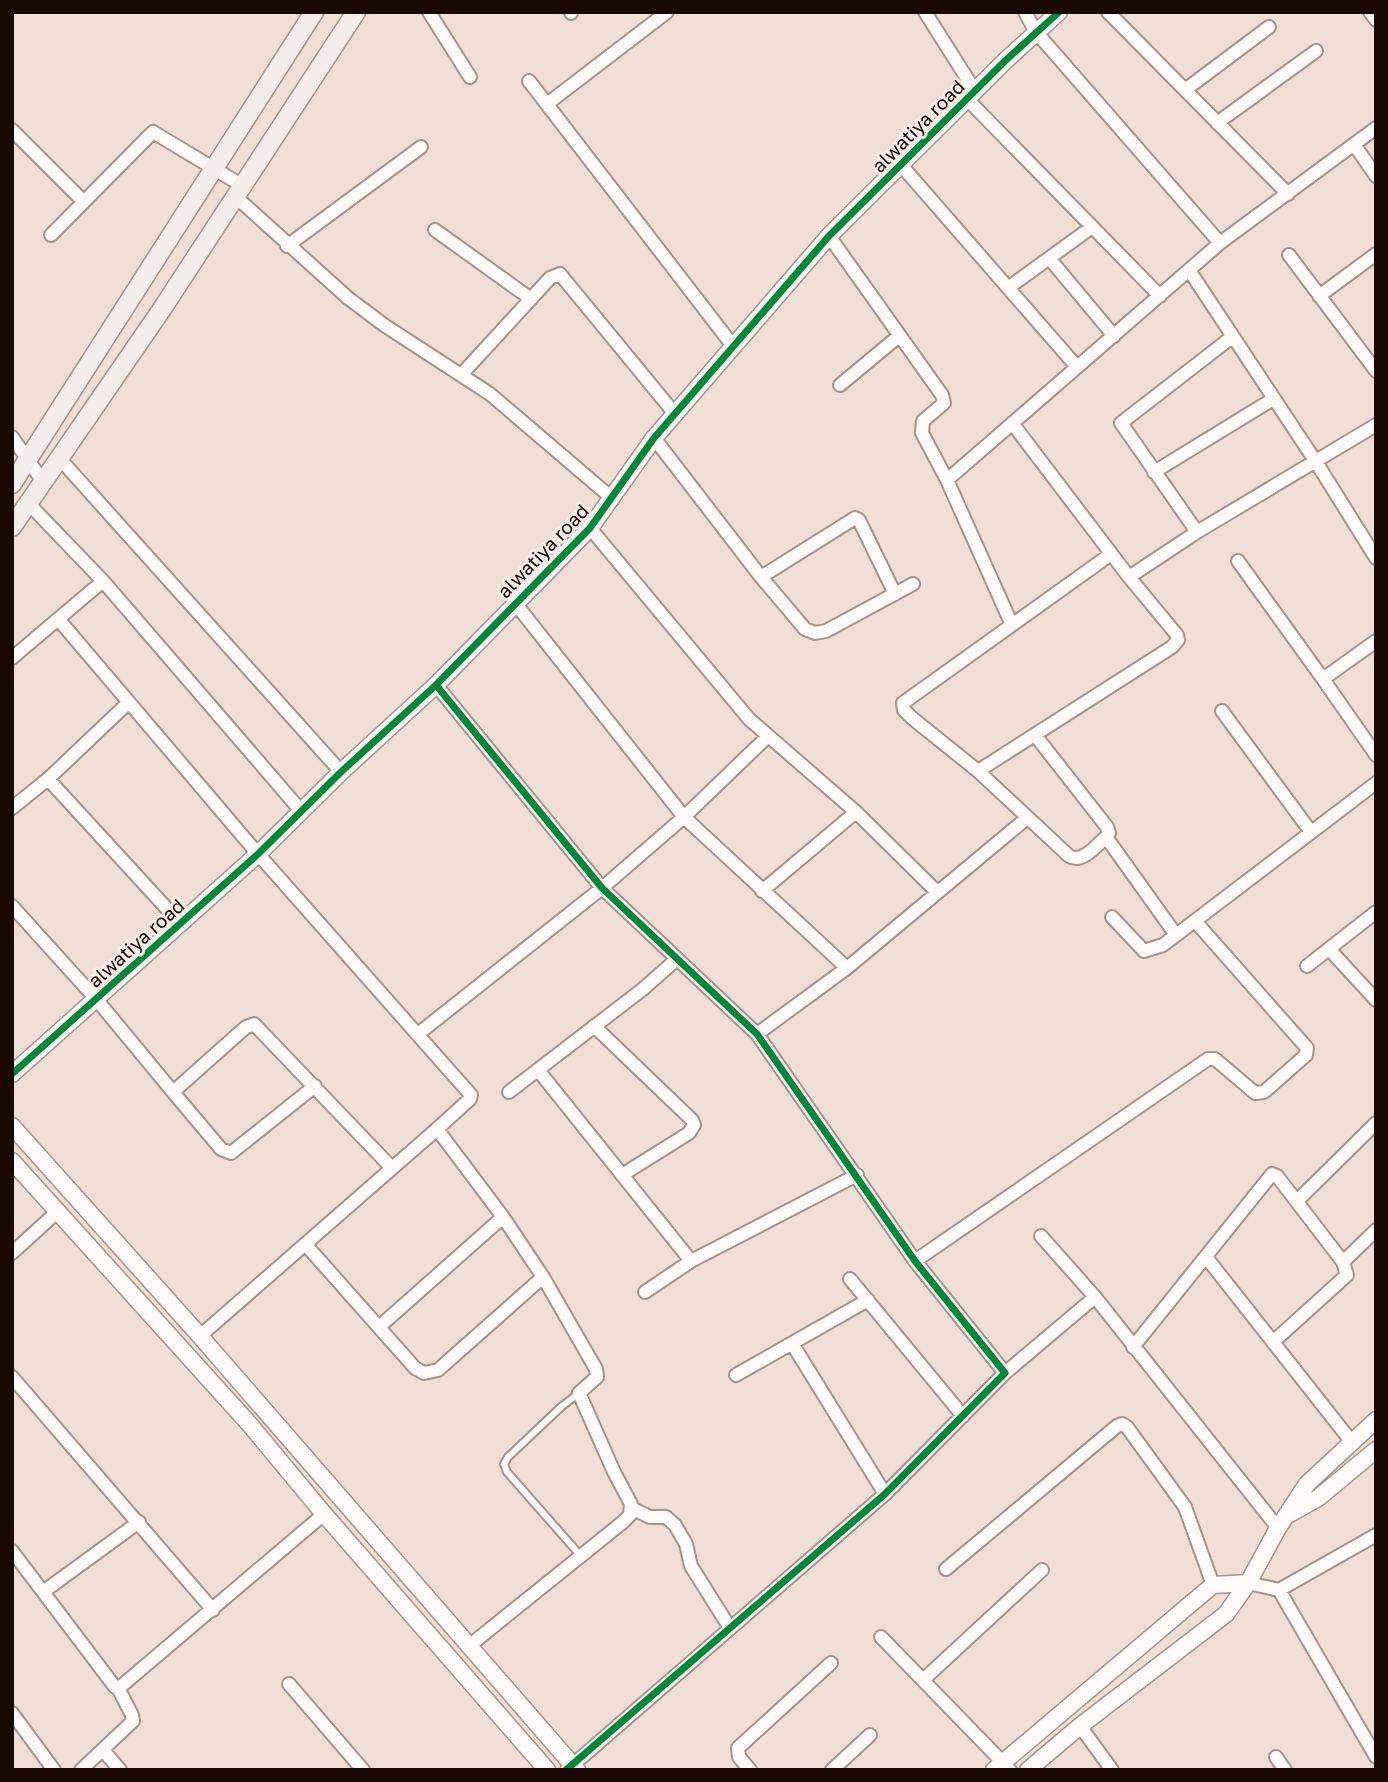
<svg xmlns="http://www.w3.org/2000/svg" width="1388" height="1782" viewBox="0 0 1388 1782" font-family="'Golos Text',sans-serif">
	<style>
		.lines { fill: none; stroke-linecap: round; stroke-linejoin: round }
		.service-casing { stroke: #a5938d; stroke-width: 10 }
		.minor-casing { stroke: #a5938d; stroke-width: 16 }
		.tertiary-casing { stroke: #a5938d; stroke-width: 19 }
		.secondary-casing { stroke: #a5938d; stroke-width: 21 }
		.service { stroke: #fdfaf9; stroke-width: 6 }
		.minor { stroke: #fdfaf9; stroke-width: 12 }
		.tertiary { stroke: #fdfaf9; stroke-width: 16 }
		.secondary { stroke: #f4edeb; stroke-width: 18 }
		.cycleway-casing { stroke: #f8ece7; stroke-width: 11 }
		.cycleway { stroke: #00873e; stroke-width: 7 }
		.labels { text-anchor: middle; stroke-width: 6; stroke-linejoin: round; paint-order: stroke }
		.street-label { font-size: 19px; fill: #190702; stroke: #f8ece7 }
	</style>
	<rect width="100%" height="100%" fill="#f1ded7"/>
	<g class="lines">
		<defs>
			<path id="service" d="M579,1393l-18,14 -53,50 -4,7 3,8 73,83"/>
			<path id="minor" d="M429,12l41,65
				M925,12l50,79
				M1025,12l11,20 184,211
				M1108,12l180,182
				M1370,12l6,8
				M571,13v-1
				M529,81l204,265
				M1185,90l84,-63
				M967,99l193,197
				M547,104l120,-92
				M1217,123l99,-72
				M12,130l71,71
				M1355,146l21,30
				M901,165l176,202
				M236,197l112,101 36,27 106,69 123,105
				M435,230l96,69
				M51,235l102,-103 90,54
				M829,236l113,159 2,8 -21,18 -1,12 25,47 65,145
				M287,246l134,-99
				M1289,255l87,116
				M1049,258l65,78
				M1189,270l127,192 60,96
				M1008,288l84,-61
				M1319,296l57,-42
				M461,375l89,-97 10,-4 115,140
				M840,385l59,-49
				M12,437l32,46
				M654,438l107,139 44,52 10,4 11,-2 87,-47
				M60,459l281,313
				M1154,472l119,-73
				M947,480l273,-237 156,-115
				M29,504l74,77 199,231
				M590,528l159,191 107,93 81,80
				M1197,532l-76,-109 111,-86
				M1238,561l85,118
				M761,577l94,-59 4,2 36,74
				M1129,577l68,-45 179,-107
				M515,603l169,214 163,151
				M59,620l199,234 213,241 -1,4 -33,30 -237,207
				M1376,641l-53,38 53,76
				M12,658l91,-77
				M436,685l166,203 155,146 158,227 90,112 -120,121 -318,276
				M1222,711l89,121
				M1035,735l72,92 2,6 -3,4c-10,9 -24,27 -37,19l-91,-85 -66,-53 -8,-8 -1,-7 208,-149
				M978,771l194,-124 6,-7 -1,-5 -48,-58 -117,-154
				M48,779l133,145
				M12,808l36,-29 81,-77
				M1106,837l70,98
				M762,891l94,-79
				M12,906l85,94 76,92 73,-65 8,-3 137,143
				M1112,917l32,34 19,-6 213,-162
				M1329,949l47,51
				M1307,966l69,-54
				M594,1026l98,94 2,5 -5,8 -67,42
				M418,1034l184,-146 82,-71 83,-80
				M757,1034l90,-66 180,-150
				M538,1070l153,191
				M173,1092l48,57 10,4 84,-67
				M509,1092l134,-103 34,-30
				M437,1129l66,88 40,60 53,92 1,8 -18,16 35,79 17,32 -1,11 -7,7 -154,124
				M1297,1201l79,-78
				M1041,1236l54,61 183,231
				M306,1245l109,123 9,5 14,-3 105,-93
				M12,1253l45,-41
				M1206,1257l145,184
				M915,1261l293,-202h7l40,34 9,-1 42,-37 1,-7 -112,-127
				M1343,1262l33,-32
				M850,1279l113,137
				M645,1292l46,-31 166,-86
				M379,1327l124,-110
				M793,1345l92,149
				M1133,1347l139,-173 5,2 66,86 4,13 -74,67
				M1005,1373l90,-76
				M736,1375l132,-75
				M12,1377l201,233
				M631,1508l19,9h16l9,8 11,19 5,22 39,62
				M12,1551l103,136 4,1 205,-174
				M946,1569l171,-143 5,-2 5,3 58,80 28,78
				M1248,1583l31,7 97,167
				M1279,1590l97,-55
				M43,1592l96,-70
				M881,1637l129,133
				M923,1680l119,-110
				M289,1684l74,86
				M12,1713l42,57
				M1080,1726l32,44
				M103,1750l17,20
				M1276,1757l9,13
				M81,1770l52,-49 -1,-6 -14,-27
				M750,1770l-11,-13 -1,-9 93,-85
				M832,1770l38,-35"/>
			<path id="tertiary" d="M12,1074l246,-220 83,-82 95,-87 154,-157 64,-90 175,-202 177,-176 53,-48
				M12,1126l188,210 377,434
				M12,1161l239,265 73,88 223,256
				M1286,1516l32,-18 58,-48
				M994,1770l219,-185 35,-2
				M1028,1770l52,-44 146,-112 22,-31 30,-55 29,-44 69,-64"/>
			<path id="secondary" d="M12,484l302,-472
				M12,527l150,-218 194,-297"/>
		</defs>
		<use href="#service" class="service-casing"/>
		<use href="#minor" class="minor-casing"/>
		<use href="#tertiary" class="tertiary-casing"/>
		<use href="#secondary" class="secondary-casing"/>
		<use href="#service" class="service"/>
		<use href="#minor" class="minor"/>
		<use href="#tertiary" class="tertiary"/>
		<use href="#secondary" class="secondary"/>
		<defs>
			<path id="cycleway" d="M436,685l166,203 155,146 158,227 90,112 -120,121 -319,276
				M12,1074l246,-220 83,-82 95,-87 154,-157 64,-90 175,-202 177,-176 53,-48"/>
		</defs>
		<use href="#cycleway" class="cycleway-casing"/>
		<use href="#cycleway" class="cycleway"/>
	</g>
	<g class="labels">
		<g class="street-label">
			<text transform="translate(918 126) rotate(-45)" y="7">alwatiya road</text>
			<text transform="translate(543 551) rotate(-46)" y="7">alwatiya road</text>
			<text transform="translate(136 943) rotate(-42)" y="7">alwatiya road</text>
		</g>
	</g>
	<rect width="1388" height="1782" fill="none" stroke="#190702" stroke-width="28"/>
</svg>
